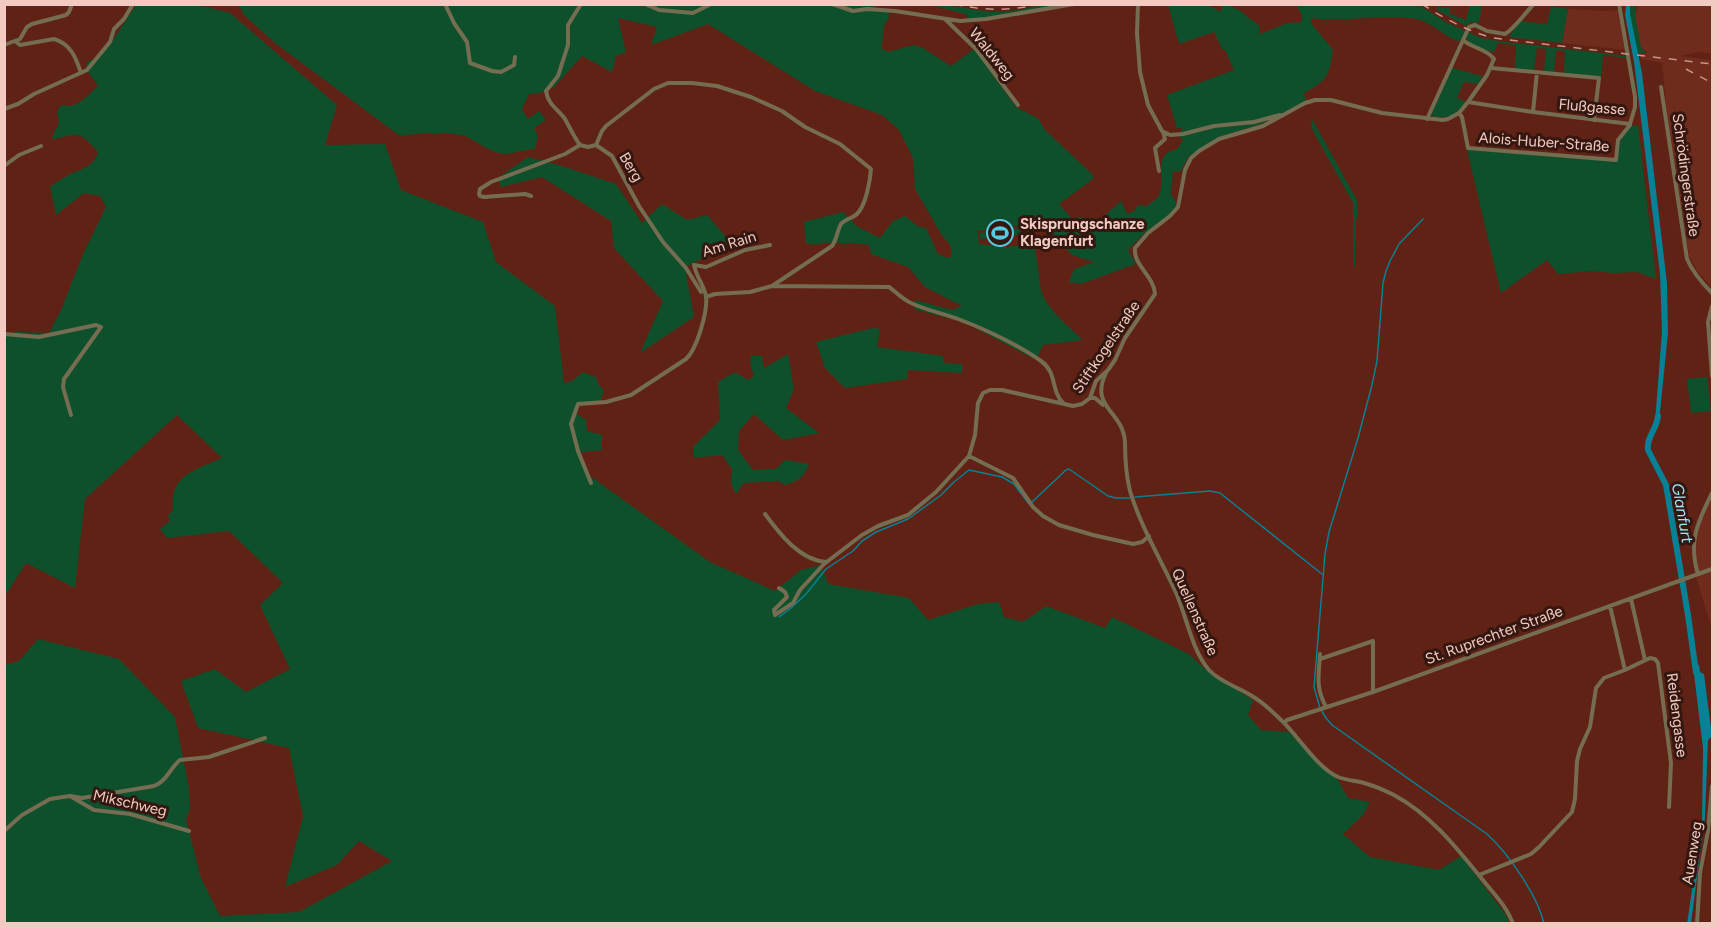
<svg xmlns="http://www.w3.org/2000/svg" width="1717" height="928" viewBox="0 0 1717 928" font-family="Figtree,sans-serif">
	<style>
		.built { fill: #6f2b1c }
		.green { fill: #0f502c }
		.water { fill: #068196 }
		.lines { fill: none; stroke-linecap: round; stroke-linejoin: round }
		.stream { stroke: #068196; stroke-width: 1.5 }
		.river { stroke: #068196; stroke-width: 6 }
		.minor { stroke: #756d51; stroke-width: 4 }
		.rail { stroke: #c5968c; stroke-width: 1.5; stroke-dasharray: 8 8; stroke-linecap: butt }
		.labels { text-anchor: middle; stroke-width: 6; stroke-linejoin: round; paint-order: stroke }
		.street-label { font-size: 15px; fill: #f2cac1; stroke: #331710 }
		.poi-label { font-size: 15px; font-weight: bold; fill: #f2cac1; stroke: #331710; text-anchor: start }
		.water-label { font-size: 16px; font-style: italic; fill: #9ce5f6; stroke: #331710 }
	</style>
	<rect width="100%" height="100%" fill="#602214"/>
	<path class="built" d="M1639,5h73v49l-12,-2 -20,4 32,4v227l-15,-16 -8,-15 -22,-143 -5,-50 -21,-4 -1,-2v-3l7,-2 -6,-5 -6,-31v-3z
		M1568,9l33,2 18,-1 7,40 -64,-7z
		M1712,496v133l-18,-59 3,-1 -1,-18 3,-27z"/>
	<path class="green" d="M1296,4l123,1 27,17 19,9 -4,9 -3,1c-15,-5 -26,-19 -42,-22 -35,-6 -70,4 -105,-1v5l22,27c-4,26 -5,30 -29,43l2,8 -45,23 -42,13 -30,19 -8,15 -8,1 -2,22 6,10 -6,10 -24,17 -19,19 8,14 -55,20 -12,-2 5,-13 20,-7 -22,-7 -21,-22 -18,-9 -56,7 2,13 27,3 27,-4c5,15 5,31 8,47 4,17 29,38 42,50l-40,5 -7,15 -70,-37 -52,-14 1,-9 37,10 10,-4 -37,-19 -17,-20 -37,-13 -2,-9c-13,-2 -26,-2 -39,-2 -11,-1 -11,4 -24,0l-2,-21 39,-10 15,15 22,11 13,-17 12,-5 14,11 7,1 12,26 8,3h4l2,-4 -2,-8 -9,-11 -26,-45 -2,-31 -14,-28 -17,-15 -67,-24 -107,-67 -57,21 6,-18 -39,-9 8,34 -10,4 -4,16 -30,-16 -28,31 -14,6 -11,1 -7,15 6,10 11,-8 7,9 -12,8 4,8 -3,13c-12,0 -24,7 -36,4 -12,-3 -23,-12 -34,-17 -14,-5 -50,-3 -65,0l-125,-93 -31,-28 -5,-10h635v6l15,1c1,7 -2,8 -5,14 -1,7 -1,15 -3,22l7,4 25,-7 10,3 28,18 23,-17 42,58 23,12 5,10 49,46v4l-34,25 13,15 8,-2 21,2 20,-18 6,13 7,-3 4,-6 9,1c3,-3 9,-6 11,-9 10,-18 -8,-42 19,-48l6,-9 -4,-4 3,-8h-5l-10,-33 67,-25 -9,-20 -3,-1 -8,-17 -35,12 -11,-39h40l13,7 1,-7h7c4,3 9,4 13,7 6,5 10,9 17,13l1,8 -2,2 29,-12 15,-1v-6z
		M1470,4l12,1 -3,18 -8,-1 -5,4 -29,-16v-4l13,2v6l16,6z
		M136,5h63l31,8 107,92 -12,40 60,-1 16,46 82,32 13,40 59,44 9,77 8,-2 11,-9 13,5 2,7 6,6 -4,12h-22l-4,10 12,8 1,11 15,4v15l-19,2 -5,2 12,22 120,86 65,29 26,-21 20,-5 7,19 81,14 19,22 50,-16 21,-2 5,15 19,5 23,-16 59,22 7,-11 77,37 17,16 47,30 -5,15 13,15 28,2 49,48 10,18 22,4 -7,13 -20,19 27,23 69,13 22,-14 45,59 3,8h-1504v-258l14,-4 19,-22 81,20 56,58 14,71 1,20 -4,12 15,58 19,38 79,-4 93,-51 -33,-20 -22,24 -52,22 18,-71 -14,-68 -91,-20 -17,-47 34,-12 31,23 44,-23 -30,-64 23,-22 -54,-52 -62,7 -7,-9 10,-8 -2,-5 5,-6c-4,-35 22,-40 49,-52l-45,-43 -92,84 -10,89 -49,-25 -21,33v-260l10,-4 34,1 12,-23 23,-58 22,-45 -6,-11 -16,-3 -28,22 -6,-28c5,-4 11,-8 17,-11 12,-7 27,-8 31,-24 -20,-22 -17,-19 -45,-13l-1,-2 7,-14 -2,-10 2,-6 5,-2c12,5 25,-11 34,-19l-12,-17 1,-6 3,-3 4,1 15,-15z
		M932,5c22,-1 43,6 65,7 18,0 34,-6 52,-7 6,-1 12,0 19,0l-101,15 1,-5z
		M1551,6l17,3 -6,34 -53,-6 11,-16 27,3z
		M1636,6l-1,10 6,31 6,7h-9c-4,-15 -9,-32 -8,-47z
		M1468,32l13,6 17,3 129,15 1,6 -2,-4 -23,-3 -2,22 -37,-4 1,-22 -9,-1 -2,22h-10l2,-23 -9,-1 -3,22 -19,-1 1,-24 -18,-2 -4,9c-11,-3 -32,-5 -26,-20z
		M1452,68l30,8 -3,8 -15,-2 -7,16 9,4c-10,13 -16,17 -33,15l-1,-4z
		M1312,119l45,81 1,16 -2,5 -1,44 -2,3v-65l-40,-72 -2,-10z
		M1631,126h7l18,153 -19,-7 -23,1 -22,-2 -34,3 -11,-14 -46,33 -34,-143 150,11c1,-18 2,-20 14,-35z
		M528,157l34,9 54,18 26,39 20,-19 25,16 20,-5 25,29 -47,23 9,50 -54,36 23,-52 -49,-53 -3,-27 -69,-44 -41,10 -3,-9z
		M1020,228l1,6 -41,5 -1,-6z
		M873,328l7,1 -3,18 66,9 1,7 18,1v9l-54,-3 -1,9 -62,9 -20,-20 -9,-26z
		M788,354l6,35 -8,19 33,25 -36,7 -29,-26 -15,17 -1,19 15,20 23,-1 9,-9 24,4c-5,13 -11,18 -25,21l-5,-4 -35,2 -8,11 -5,-10 1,-15 -10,-14 -28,3v-12l26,-26 -2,-38 17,-10 13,8 6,-4 -4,-14 1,-6h11l2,12z
		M1707,377l4,34 -20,2 -4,-34z"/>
	<path class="water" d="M1626,5h4v9l12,59 25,210 1,50 -9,89h-4l7,-90 -2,-58 -26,-212 -9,-47z
		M1699,665l1,7 4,2 8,62 -4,4 -3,77 -14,106 -4,1 15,-102 1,-74 -10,-82z"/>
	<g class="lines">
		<path class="stream" d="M1423,219l-24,25 -9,17 -4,10 -3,12 -6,78 -5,24 -14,53 -29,94 -4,22 -11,133 6,21 6,10 6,7 155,109c21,19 51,62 57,90
			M1135,497l75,-6 10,2 102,81
			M1032,502l34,-32 3,-1 39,27 8,2h14
			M779,617l12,-9 15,-14 20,-25 27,-18 9,-10 14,-9 32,-13 33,-24 13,-13 15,-12 33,7 12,7 15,20"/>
		<path class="river" d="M1658,416c-1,13 -12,21 -10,34l18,35 22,130 8,57"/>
		<path class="minor" d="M445,4l9,19 13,19 3,21 22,8 9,1 13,-7 1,-8
			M645,4l14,6 34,3 18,-9
			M832,4l21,7 14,-2 28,2 65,10 26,-2 88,-15
			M1138,4l-1,29 3,39 8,33 14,26 8,4 13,-1 31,-8 40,-4 26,-7
			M946,20l30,29 42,56
			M15,41l5,4 34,-6c17,5 22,19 27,34
			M4,45l16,-6 7,-12 5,-3 34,-9 3,-3 3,-8
			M1491,68l108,10 -5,42
			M1661,87l26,172c6,14 15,24 25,34
			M1468,102l65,10 97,12 5,-17v-10l-16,-93
			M4,109l14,-5 16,-10 53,-24 23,-28 4,-13 10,-10 9,-15
			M1533,112l4,-40
			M1459,113l3,4 6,31 148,12 2,-20 12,-15
			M1427,119l42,-92 6,-2 12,6 18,3c10,-6 20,-21 29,-30
			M580,145c-6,-8 -10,-17 -15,-26 -7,-10 -17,-14 -19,-28l12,-15 10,-31v-20l13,-21
			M596,145l6,-14 4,-5 48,-37 14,-6h24l25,3 34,11 31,14 23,16 35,17 31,25c-1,12 -5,36 -14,45 -4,4 -12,5 -16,10 -4,7 -4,15 -9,22l-60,40
			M4,166l15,-11 22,-9
			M1159,171l-4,-23 10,-9 -2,-7
			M531,196l-6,-2 -41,3 -4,-1 -1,-2 1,-5 11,-7 74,-28 15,-9 8,2 8,-2 16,11 27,50 24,36 23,26 15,24
			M706,297l9,-3 35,-2 22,-6 117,1c7,5 13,12 22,16 17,8 35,11 52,18 24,9 57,25 78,40 17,12 9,30 23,43
			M1712,306l-4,16 4,54
			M4,334l35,3 57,-12 5,2 -37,52 -1,8 8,28
			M1106,373c-17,35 17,37 19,69 0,17 1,33 5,49 11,37 32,70 47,104 10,24 15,55 32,75 11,12 29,17 43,26 10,6 20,15 28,23 17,15 37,49 58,58 8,3 18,4 26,6 11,3 20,7 30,12 37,20 62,52 88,84 11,14 25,27 31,45
			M1090,398h5l8,7
			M969,456l44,22 20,29 10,9 16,9 34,10 40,9 9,-2 7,-6
			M591,483l-13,-32 -7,-27 7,-20 28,-2 25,-7 55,-36c11,-10 22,-48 20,-63 -2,-10 -10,-20 -12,-31l12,2 39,-17 25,-5
			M765,514c14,19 35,47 62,48
			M1698,574c-10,-32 0,-53 14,-81
			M779,588l6,4 2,5 -13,13 1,5 18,-12 7,-13 24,-26 38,-29 16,-9 30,-11 28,-23 33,-36 6,-21 3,-32 5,-10 7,-3h12l71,16 9,-2 8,-6 6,-17 12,-11 7,-10 10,-22 30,-44c-1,-18 -22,-29 -20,-46l13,-15 22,-17 8,-9 7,-37 6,-12 8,-7 20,-12 44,-13 42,-23 10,-3h16l51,13 61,7 5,-1 11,-6 9,-11 19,-27 7,-16c-7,-10 -22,-11 -31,-19
			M1631,599l14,61
			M1320,654c-1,21 -5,33 6,53
			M1320,659l53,-18v51
			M1625,670l25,-12 5,1 3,4 13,100 -2,44
			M1284,723l3,-3 86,-28 339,-123
			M70,796l12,2 72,-12c13,-5 16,-18 26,-26l29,-3 56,-19
			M4,831l18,-16 28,-16 20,-3 24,14 36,4 59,17
			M1479,875l52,-21 8,-7 33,-35 3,-13 2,-38 3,-12 10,-22 6,-39 8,-10 21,-8 -15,-64
			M1697,924l3,-51 8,-42 4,-45"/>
		<path class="rail" d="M954,4c30,7 57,7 86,0
			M1422,4c23,15 45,27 71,34l219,26
			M1686,69l26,14"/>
	</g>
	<defs>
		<symbol id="stadium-ring" viewBox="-11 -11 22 22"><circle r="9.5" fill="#331710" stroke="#56c9e1" stroke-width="1.5"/><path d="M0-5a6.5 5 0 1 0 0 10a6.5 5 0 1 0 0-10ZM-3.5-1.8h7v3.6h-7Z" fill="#56c9e1"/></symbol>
	</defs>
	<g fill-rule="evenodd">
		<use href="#stadium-ring" x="985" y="218" width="30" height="30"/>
	</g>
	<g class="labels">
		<g class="street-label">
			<text transform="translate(992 54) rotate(51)" y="5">Waldweg</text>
			<text transform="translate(1592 107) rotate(5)" y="5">Flußgasse</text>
			<text transform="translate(1544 142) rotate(4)" y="5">Alois-Huber-Straße</text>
			<text transform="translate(631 167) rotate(59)" y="5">Berg</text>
			<text transform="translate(1686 175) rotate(82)" y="5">Schrödingerstraße</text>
			<text transform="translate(729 244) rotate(-17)" y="5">Am Rain</text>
			<text transform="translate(1106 347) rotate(-56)" y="5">Stiftkogelstraße</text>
			<text transform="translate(1195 612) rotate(66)" y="5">Quellenstraße</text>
			<text transform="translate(1494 635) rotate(-20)" y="5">St. Ruprechter Straße</text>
			<text transform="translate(1677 715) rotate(83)" y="5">Reidengasse</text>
			<text transform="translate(130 803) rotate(13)" y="5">Mikschweg</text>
			<text transform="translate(1692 853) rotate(-81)" y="5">Auenweg</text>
		</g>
		<g class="poi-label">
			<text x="1020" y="229">Skisprungschanze<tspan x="1020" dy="17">Klagenfurt</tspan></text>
		</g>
		<g class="water-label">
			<text transform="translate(1683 513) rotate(80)" y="6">Glanfurt</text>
		</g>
	</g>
	<rect width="1717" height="928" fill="none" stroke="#f2cac1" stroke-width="12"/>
</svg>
